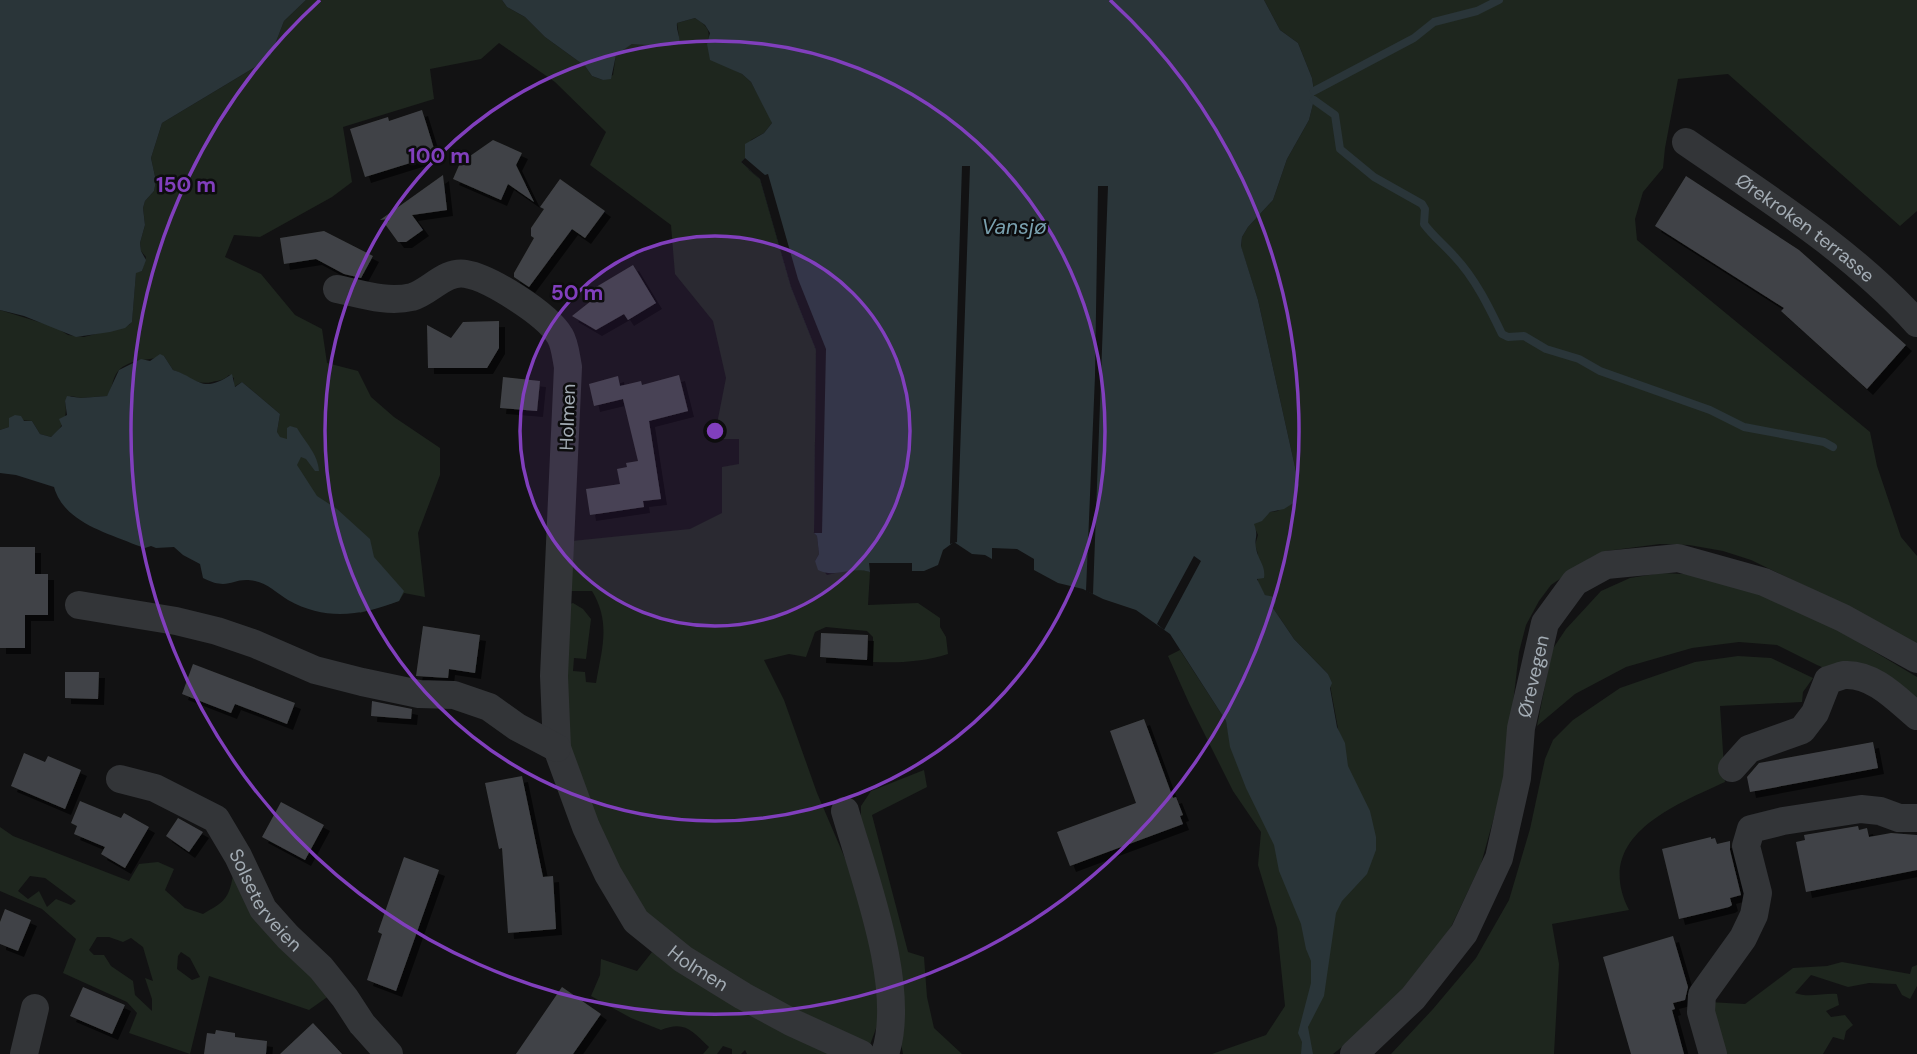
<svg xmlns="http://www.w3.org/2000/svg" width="1917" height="1054" viewBox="0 0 1917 1054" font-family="'DM Sans',sans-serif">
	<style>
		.green { fill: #1e261e; fill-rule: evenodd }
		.water { fill: #2a3539 }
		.pier { fill: #121213 }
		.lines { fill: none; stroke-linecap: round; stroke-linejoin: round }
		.stream { stroke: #2a3539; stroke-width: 8 }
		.building { fill: #414346; filter: url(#shadow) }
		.minor { stroke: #333538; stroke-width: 28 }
		.ring { fill: none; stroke: #813fbd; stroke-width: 3.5 }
		.labels { text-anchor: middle; stroke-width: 5; stroke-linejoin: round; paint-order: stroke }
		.street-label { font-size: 19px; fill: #a3acb4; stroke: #0d0d0e }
		.water-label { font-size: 21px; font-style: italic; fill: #7aa1af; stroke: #0d0d0e }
		.centre { fill: #813fbd; stroke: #0d0d0e; stroke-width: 3.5 }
		.ring-label { font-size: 21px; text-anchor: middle; font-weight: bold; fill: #813fbd; stroke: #0d0d0e; stroke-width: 5; stroke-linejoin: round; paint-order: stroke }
	</style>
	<defs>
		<filter id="shadow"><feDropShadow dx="6" dy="6" stdDeviation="0" flood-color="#0009"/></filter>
	</defs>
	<rect width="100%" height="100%" fill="#121213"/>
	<path class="green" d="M306,0h196l5,7 18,10 20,20 40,29 7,10 11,4 10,-5 3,-21 16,-10h15l32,-7 -2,-14 18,-5c11,7 17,12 12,26l25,25 10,5 9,8 20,37 1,4 -8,10 -13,7 -6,18 4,12 11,9 31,108 25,63 -2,183 3,3 2,18 -4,7 12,14 29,-7 14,4 -2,33 50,-2 22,15v9l6,10 2,17c-25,8 -49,9 -75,8v-25l-6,-6 -41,-4 -11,5 -9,25 -17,-3 -25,6 20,40 33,93 39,91 19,70 4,66 -9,25 -47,-16 -170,-103 -58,-98 -31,-93 -2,-128 11,-4 10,6 8,10 -5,40 -12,-1 -1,13 12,1 1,10 10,1c6,-35 15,-60 -4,-92h-24l4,-50 118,-12 32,-16v-46l17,-3v-25h-25l12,-61 -13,-57 -38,-47 -4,-49 -81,-60 16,-33 -51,-50 -56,-39 -18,16 -51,10 4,30 -91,28 9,55 -20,15 -72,40 -26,-2 -9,22 36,17 34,41 27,14 5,34 31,8 13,26 23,20 46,31v27l-22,58 7,64 -21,-4 -5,8 -39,12 -77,-136 -6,-45 3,-18 -38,-32 -8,5v-9l-5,-3c-6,6 -9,5 -17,7 -17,4 -24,-7 -39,-12l-9,-14c-15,5 -38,2 -48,18 -4,7 -4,16 -9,22l-26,2 -10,-2 -6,5c3,15 -2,27 -14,36l-11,-3 -8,-13 -23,-2v8l-9,3v-120l55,17 13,8 16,2 45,-12 3,-4 4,-49 6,-1 4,-14 -5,-6 -1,-8 5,-18 -2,-17 2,-7 9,-10 2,-10 -5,-23 11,-35 100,-60 9,-8 13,-34z
		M1264,0h653v211l-17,15 -172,-152 -50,5 -13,69 -2,20 -20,24 -8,27 2,21 233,192 7,34 24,71 16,19v90l-91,-50 -75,-36 -28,-9 -34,-6 -29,-1 -54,7 -16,7 -39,27 -12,16 -13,24 -7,27 -15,129 -23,83 -30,63 -34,48 -47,50 -37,29h-121l54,-19 19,-29 -8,-78 -19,-63 3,-33 -28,-41 -44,-88 -21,-47 12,-6 46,71 4,20 109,-7 -11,-60 -34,-35 -21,-31 -3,-11 -5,-2 -7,-11v-30l-3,-9 3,-10 -5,-11 17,-12 8,-1 21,-26 -41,-185 -17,-53 1,-10 6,-10 25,-27 14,-41 22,-39 5,-20v-9l-2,-13 -14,-35 -18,-13z
		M1661,573l46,2 48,17 61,25 101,60v30l-100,-42 -40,-20 -38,-3 -47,6 -66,19 -51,27 -38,32 15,-76 14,-21 35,-38 29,-13z
		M1738,656l33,2 42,20 -10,14 -1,10 -82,4 5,76c-52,24 -133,55 -96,128l-77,14 7,40 -5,90h-163l42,-45 43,-51 33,-58 21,-71 15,-70 8,-19 20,-20 47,-32 75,-26z
		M924,770l3,17 -55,28 36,137 16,5 3,40 7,31 28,26h-59l-42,-228v-20l10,-15z
		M0,827l13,9 116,45 10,-17 19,-2 16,7 -9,21 20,18 18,6c21,-12 26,-15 30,-39l100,118 -24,17 -100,-34 -19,78 -61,-21 8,-20 -10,-11 -64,-29 13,-34 -34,-30 -42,-18zM30,876l15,2 31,23 -5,4 -15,-6 -9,8 -8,-16 -11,8 -10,-8zM97,937h12l14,5 8,-4 12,9 10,34 -8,-3 7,21v12l-17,-16 -2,-14 -22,-15 -7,-11h-10l-5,-5zM181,952l9,6 10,19 -8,3 -15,-11 1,-13z
		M652,952l185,102h-90l-2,-4 -4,4h-9v-5l-9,-3 -6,8h-14l6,-7c-17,-16 -24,-27 -48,-17l-30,-12 -40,-22 9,-21 1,-16 36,12z
		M1842,962l68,12 2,-7 5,-2v21l-7,13 -8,-4 -6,-11 -27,-1 -21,4 -37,-12 -16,18c13,5 28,0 42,1l2,11 -13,6 5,6 14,-2 8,10 -7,6 -2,9 -11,-3 -10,17h-100l-15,-52 37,2 48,-36 34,-2z"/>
	<path class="water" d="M0,0h306l-22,21 -13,34 -9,8 -100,60 -11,35 5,23 -2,10 -9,10 -2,7 2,17 -5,18 1,8 5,9 -4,11 -6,2 -4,49 -7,6 -15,4 -34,5 -52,-21 -24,-6z
		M502,0h762l16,30 18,13 14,35 2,13v9l-5,20 -22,39 -14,41 -25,27 -6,10 -1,9 17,54 41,185 -4,17 -11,7 -14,3 -8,9 -8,3c5,13 0,13 2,24 2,12 10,18 8,30l-7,1 8,16 9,2 2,4 -3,7 21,31 34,35 4,9 -2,5 7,39 8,16 3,23 22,45 6,26v13l-9,24 -25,27 -6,12 -12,83 -16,31 5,27h-12l1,-12 -4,-9 13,-50v-22l-5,-12 -5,-25 -22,-53 -5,-26 -28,-57 -16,-41 -4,-26 -56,-87 -34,-24 -33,-11 -20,-10 -25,-6 -24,-13v-11l-17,-10 -25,-1v11l-7,-4 -13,-1 -18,-12 -11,8 -5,15 -14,6h-12v-8h-43l1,9c-21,-6 -35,7 -52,-2l-3,-9 4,-7 -2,-18 -3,-3 2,-183 -25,-63 -31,-108 -19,-17 4,-4v-14l19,-11 8,-10 -21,-41 -9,-8 -32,-14 -3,-16 3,-11 -5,-8 -10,-7 -18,5c-1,8 4,14 2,21l-14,2 -33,-2 -16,11 -5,24 -8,1 -11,-4 -7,-10 -40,-29 -20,-20 -18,-10z
		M160,354l4,2 9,14c26,8 28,25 59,4l3,13 7,-5 38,32 -3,18 3,5 7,2v-11l3,-2 7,2c8,14 21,26 22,43h-4l-9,-12 -5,-2 -4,8 20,31 20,13 33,30 4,18 30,34 -5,10c-39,15 -73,20 -111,-1 -10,-6 -21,-17 -33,-19 -23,-5 -25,11 -52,-3l-3,-14 -17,-9 -9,-8 -18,1 -5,-2 -6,2 -9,-3c-31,-13 -72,-23 -82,-58l-38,-12 -16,-2v-43l9,-3v-9l6,-3 6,1 3,5h8l8,13 11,3 11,-11 -3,-7 8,-4 -2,-14 2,-5 14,2 26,-2 12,-26 22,-11 9,2z"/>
	<path class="pier" d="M745,158l20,17 3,-1 30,105 28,70 -4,184h-8l2,-183 -25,-63 -31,-108 -19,-17z
		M962,166h8l-13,376 -7,2z
		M1098,186h10l-15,408 -7,-3 9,-215z
		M1194,556l7,5 -37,69 -7,-6z"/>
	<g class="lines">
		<path class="stream" d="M1314,91l100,-53 20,-16 43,-11 22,-11
			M1314,100l21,15 5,34 34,28 48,27 3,5 -1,15c9,12 20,21 30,32 21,22 35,51 48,78l6,3 16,-1 22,13 33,10 21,12 110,39 34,17 80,15 9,5"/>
	</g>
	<path class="building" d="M422,110l14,45 -71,22 -15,-48 38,-12 1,4z
		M493,140l29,13 -6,12 18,37 -26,-18 -7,16 -48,-21 7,-16z
		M443,175l4,35 -35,5 11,15 -17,12h-8l-13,-18 4,-3 -1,-2 -8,1z
		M1686,176l113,74 107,95 -39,44 -86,-78 3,-3 -129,-82z
		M560,179l45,32 -20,27 -13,-9 -43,58 -15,-10v-4l20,-35 -3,-2v-8l13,-19 -4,-2z
		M324,231l49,25 -12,22 -17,-4 -28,-15 -32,5 -4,-26z
		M633,265l23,38 -28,17 -4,-6 -28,16 -24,-14 19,-15 -5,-8z
		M499,321v27l-12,20h-59l-1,-43 24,13 12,-16z
		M679,375l9,36 -39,10 12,78 -18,2 1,6 -54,8 -4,-26 34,-5 -3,-15 10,-2 -1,-4 12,-2 -15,-62 -29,7 -5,-22 29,-8 2,10 21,-5 1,4z
		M503,377l37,4 -3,30 -37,-3z
		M0,547h35v27h13v41h-23v33h-25z
		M423,626l57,9 -5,38 -26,-4 -1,9 -32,-2z
		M821,633l47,2 -1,25 -47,-3z
		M193,664l102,39 -8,21 -52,-20 -4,9 -49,-19z
		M65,672h34l-1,27 -33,-1z
		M372,701l40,8 -1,10 -40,-3z
		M1144,719l29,79 3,-1 7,18 -3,1 3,8 -113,42 -13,-34 79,-29 -26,-72z
		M1873,742l5,26 -128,24 -3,-15 12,-14z
		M24,753l21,9 3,-6 33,14 -16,39 -54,-23z
		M522,776l21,101 10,-1 3,53 -48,4 -6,-85 -3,1 -14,-66z
		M80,801l41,17 3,-5 25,14 -24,41 -24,-14 4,-7 -31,-13 3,-8 -6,-3z
		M281,802l43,23 -19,35 -43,-23z
		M178,818l25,14 -14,20 -23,-16z
		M1858,826l1,4 8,-2 2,9 22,-4 26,2v35l-111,22 -10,-50 9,-2 -1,-5z
		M1711,837v2l4,-1 2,6 13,-3v9l11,45 -11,3 2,7 -3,2 -50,12 -17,-70z
		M404,857l35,13 -43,121 -29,-11 15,-46 -4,-2z
		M5,909l26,11 -13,31 -18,-7v-22z
		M1673,936l15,51 -3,13 -12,3 2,6 -3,1 12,44h-53l-28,-97z
		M83,987l42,18 -13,29 -42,-18z
		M562,987l39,27 -28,40h-57z
		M313,1023l29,31h-62z
		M216,1030l19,3v4l32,4 -1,13h-62l3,-21 8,1z"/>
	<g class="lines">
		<g class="minor">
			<path id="s1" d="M1686,142c81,56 165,108 231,181"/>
			<path id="s2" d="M337,289c24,5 50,14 75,8 18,-5 33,-27 54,-23 24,4 81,40 94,62 5,8 6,21 8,31l-14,309 3,72 29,79 22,47 28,47 47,38 60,37 48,26 70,32"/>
			<path d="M79,605l97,16 41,10 38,13 60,26 47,12 57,12 35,1 35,12 28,20 40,21"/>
			<path d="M1732,768l17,-19 53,-19 13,-17 13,-33c5,-1 11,-4 16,-5 29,-2 53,24 73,41"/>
			<path id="s3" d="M120,779l35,9 61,31 22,37 25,53 25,28 33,31 24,30 17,26 27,30"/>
			<path d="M845,811c19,66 62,177 40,243"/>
			<path d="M24,1054l11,-46"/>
			<path id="s4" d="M1354,1054l59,-56 51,-65 35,-75 18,-80 4,-50 24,-105 30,-41 31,-17 72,-7 86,24 79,36 74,41"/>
			<path d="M1713,1054l-12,-42 1,-17 41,-57 11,-23 4,-22 -12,-47 5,-17 32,-8 78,-12 19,2 19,7h18"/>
		</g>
	</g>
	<circle cx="715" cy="431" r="195" fill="#813fbd" fill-opacity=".12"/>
	<g class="ring">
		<circle cx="715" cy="431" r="195"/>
		<circle cx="715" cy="431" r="390"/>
		<path d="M1110 0A584 584 0 1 1 320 0"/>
	</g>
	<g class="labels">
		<g class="street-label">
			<text dy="7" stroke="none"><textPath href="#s1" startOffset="147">Ørekroken terrasse</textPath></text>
			<text transform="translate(567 417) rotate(-88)" y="7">Holmen</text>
			<text dy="7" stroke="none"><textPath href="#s4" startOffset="432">Ørevegen</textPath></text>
			<text dy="7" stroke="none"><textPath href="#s3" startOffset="200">Solseterveien</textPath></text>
			<text dy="7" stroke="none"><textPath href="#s2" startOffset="933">Holmen</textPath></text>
		</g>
		<g class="water-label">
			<text x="1014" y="234">Vansjø</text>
		</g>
	</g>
	<circle cx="715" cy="431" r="10" class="centre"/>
	<g class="ring-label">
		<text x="439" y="163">100 m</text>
		<text x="186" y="192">150 m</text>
		<text x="577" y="300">50 m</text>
	</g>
</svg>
